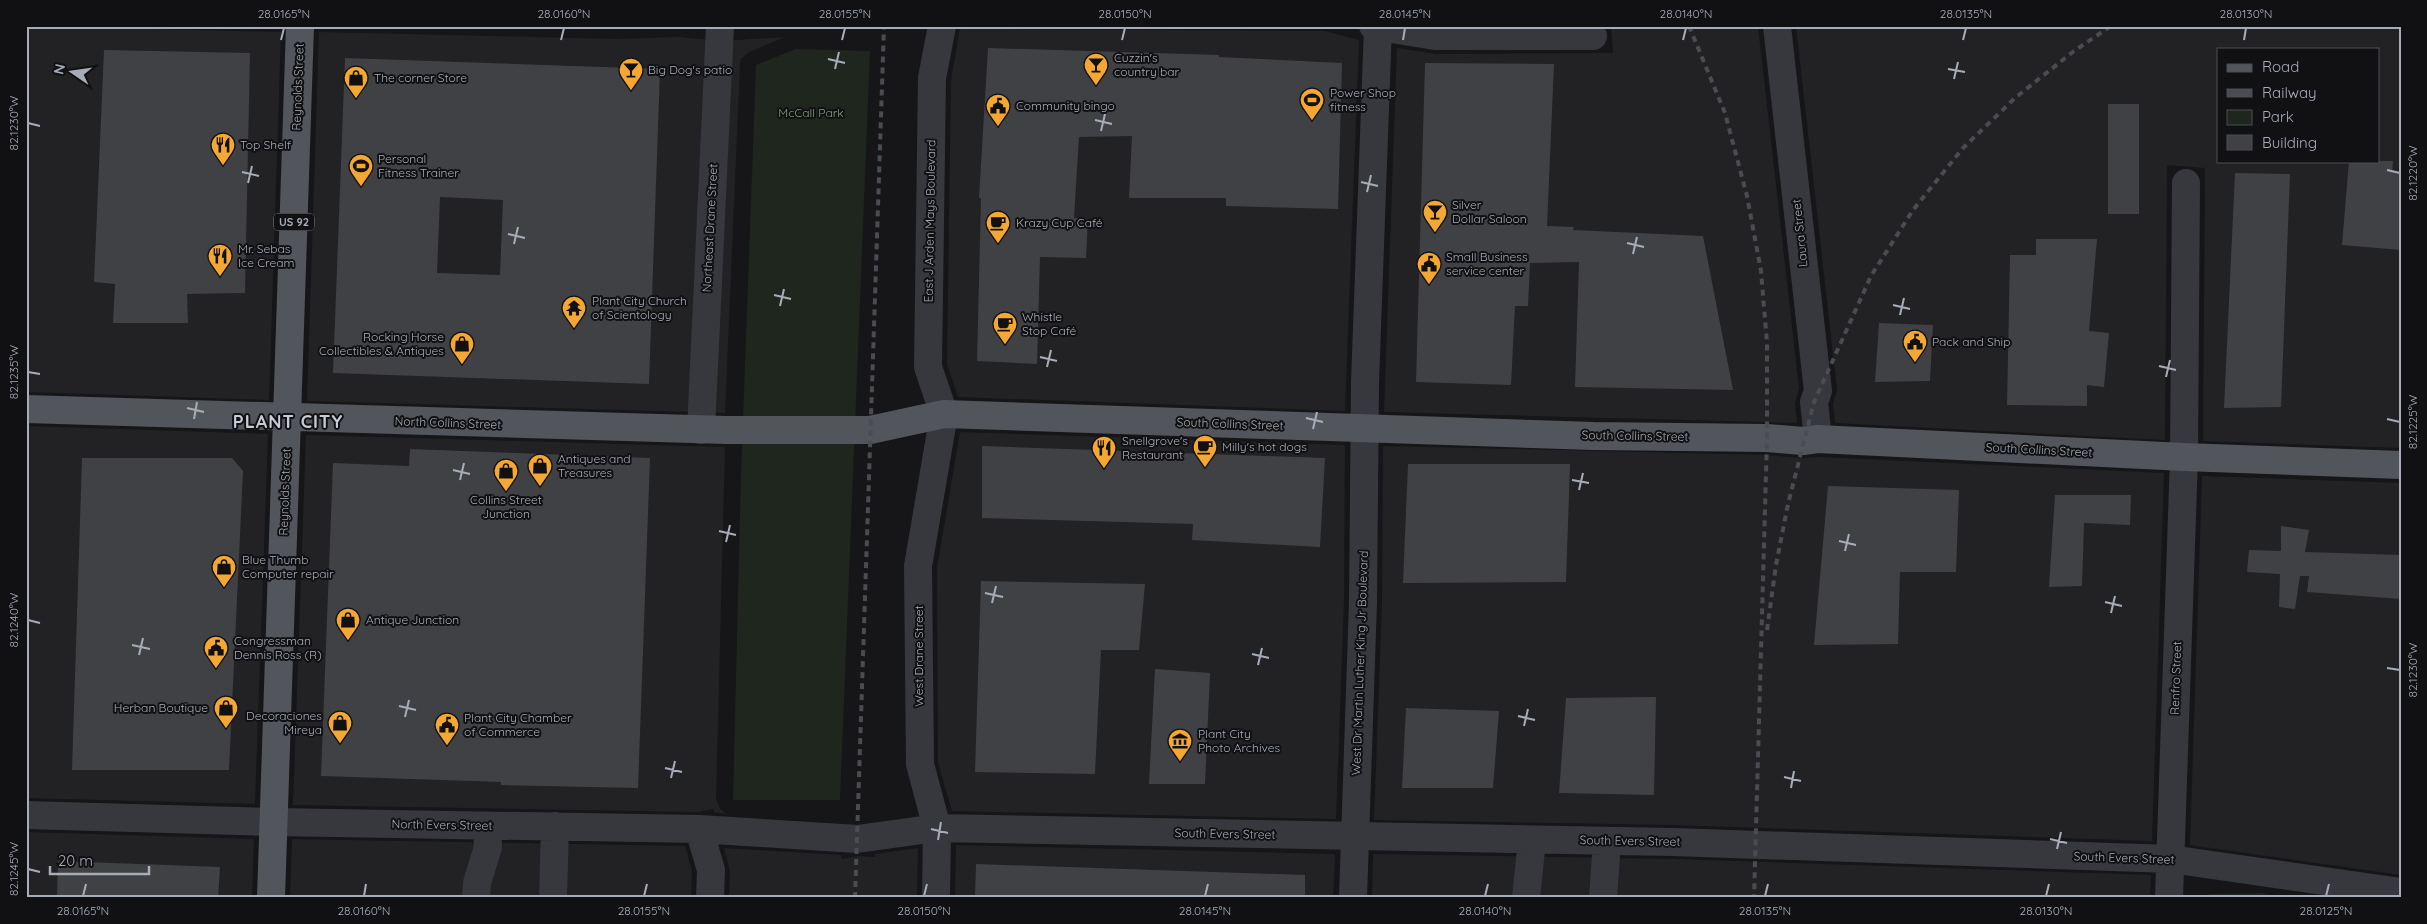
<svg xmlns="http://www.w3.org/2000/svg" width="2427" height="924" viewBox="0 0 2427 924" font-family="Quicksand,sans-serif">
	<style>
		.built { fill: #222225; fill-rule: evenodd }
		.green { fill: #1e261e }
		.building { fill: #404145; fill-rule: evenodd }
		.lines { fill: none; stroke-linecap: round; stroke-linejoin: round }
		.minor { stroke: #37383d; stroke-width: 28 }
		.major { stroke: #52555c; stroke-width: 28 }
		.rail { stroke: #4a4c52; stroke-width: 4; stroke-dasharray: 6 5; stroke-linecap: butt }
		.ticks { fill: none; stroke: #a7adb8; stroke-width: 2 }
		.labels { text-anchor: middle; stroke-width: 4; stroke-linejoin: round; paint-order: stroke }
		.shield { fill: #111113; stroke: #7a7e86; stroke-width: 1 }
		.shield-label { font-size: 11px; font-weight: bold; fill: #a7adb8 }
		.poi-label { font-size: 12px; fill: #a7adb8; stroke: #111113; text-anchor: start }
		.street-label { font-size: 12px; fill: #a7adb8; stroke: #111113 }
		.park-label { font-size: 12px; fill: #7ea37e; stroke: #111113 }
		.district-label { font-size: 18px; font-weight: bold; letter-spacing: 1px; fill: #c8ccd4; stroke: #111113 }
		.neatline { fill: none; stroke: #a7adb8; stroke-width: 2 }
		.ticks-label { font-size: 12px; text-anchor: middle; fill: #a7adb8 }
	</style>
	<rect width="100%" height="100%" fill="#161618"/>
	<path class="built" d="M26,26l255,6 -12,368 -243,-8z
		M1611,26h147l41,362 -4,15 2,20 -413,-11 13,-364 39,6 177,-1z
		M1796,26h605v422l-198,-7 2,-273 -38,-3 -2,275 -330,-17 -2,-19 4,-14zM2218,49h160v112h-160z
		M960,29l365,2 34,9 -14,371 -387,-14 -11,-32 4,-285z
		M319,32l299,7 60,-2 44,4 63,-4 -36,15 -8,7 -1,5 -15,349 -418,-12z
		M26,426l242,8 -13,370 -229,-6z
		M960,432l385,13 -1,156 -8,218 -384,-8 -14,-48 -1,-195z
		M306,435l419,12 -9,352 4,10 6,5 -12,-2 -1,-3 -16,3 -404,-7z
		M1383,446l384,9 35,3 18,-1 344,16 -12,368 -479,-16 -299,-5 8,-216z
		M2202,476l199,7v392l-211,-30z
		M26,832l228,7 -2,59h-226z
		M292,839l393,7 7,25 -1,27h-401z
		M956,845l379,9 -2,44h-378z
		M724,848l117,7 1,4 17,-3 16,1v-3l43,-6 -1,50h-188l1,-27z
		M1373,854l301,5 477,16 -1,23h-778z"/>
	<path class="green" d="M796,49l74,2 -30,749h-107l8,-327 15,-408z
		M2262,893l21,5h-92l20,-4z"/>
	<path class="building" d="M988,48l231,7v2l123,6 -4,146 -112,-3v-8h-97l3,-62 -53,1 -5,81 14,1 -2,39 -46,-1 -3,107 -60,-3 4,-163h-2z
		M104,50l146,3 -5,240 -58,1 1,29h-75l2,-39 -21,-2z
		M345,58l315,11 -11,315 -316,-11zM440,197l63,3 -3,75 -63,-2z
		M1425,63l129,1 -7,162 27,1 -1,3 130,6 30,154 -158,-3 4,-125 -49,1 -2,43h-13l-4,79 -95,-3z
		M2108,104h31v110h-31z
		M2349,161h44l-1,11 9,1v77l-59,-5z
		M2235,173l55,1 -9,233 -57,1z
		M2036,239h61l-8,92 20,2 -5,54 -17,-2v21l-80,-1 3,-150h26z
		M1879,323l54,2 -3,56 -55,1z
		M982,446l343,12 -5,89 -128,-7 1,-16 -211,-6z
		M410,449l240,9 -12,330 -137,-3v-3l-180,-6 12,-313 76,3z
		M82,458h150l11,13 -14,299h-157z
		M1408,464h162l-4,118 -163,1z
		M1828,486l131,4 -3,82h-56l-2,72 -84,1z
		M2055,495h76l-1,30 -46,-2 -2,63 -33,1z
		M2281,526l28,4 -4,22 96,3v44l-94,-7 2,-16h-9l-5,33 -16,-2 1,-33 -33,-2 2,-22 32,1z
		M981,581l164,3 -6,66h-38l-6,124 -120,-2z
		M1155,669l55,4 -5,111h-56z
		M1656,697l-2,98 -95,-2 7,-95z
		M1406,708l93,3 -6,77h-91z
		M58,861l162,6 -2,31h-161z
		M976,864l329,11v23h-330z"/>
	<g class="lines">
		<path class="minor" d="M1373,26l62,10h158
			M1777,26l41,365 -4,11 4,37
			M701,430l19,-404
			M26,815l248,7 425,7 158,10 80,-11 736,14 497,17 231,33
			M699,829l12,41 -1,28
			M476,898l1,-15 11,-36 -1,-21
			M553,898l2,-72
			M936,898l1,-70 -17,-64 -2,-198 26,-152 -16,-47 4,-289 10,-52
			M1353,898l10,-296 2,-219 13,-357
			M1526,898l6,-58
			M1603,898l4,-57
			M2169,898l15,-441 2,-274"/>
		<path class="major" d="M26,409l700,21h144l74,-16 649,22 174,2 36,3 15,-2 366,18 217,8
			M271,898l29,-872"/>
		<path class="rail" d="M1689,26l36,87 22,83 14,75 6,72v95l-13,460
			M1767,630l9,-65 12,-61 26,-102 57,-126 42,-66 50,-62 52,-50 59,-47 37,-25
			M855,898l29,-872"/>
	</g>
	<path class="ticks" d="M281,40l3,-12M561,40l3,-12M842,40l3,-12M1122,40l3,-12M1403,40l2,-12M1683,40l3,-12M1963,40l3,-12M2244,40l2,-12M828,59l17,4M835,69l4,-17M1948,69l17,3M1954,79l4,-17M1095,120l17,4M28,123l12,3M1101,131l4,-17M2387,170l13,3M242,172l17,4M1361,182l17,4M248,183l4,-17M1367,192l4,-17M508,234l17,4M1627,243l17,4M514,244l4,-17M1633,254l4,-17M774,295l17,4M1893,305l17,4M780,306l4,-17M1900,315l4,-17M1040,357l17,4M2159,366l17,4M1047,367l4,-17M28,372l12,2M2166,377l4,-17M187,408l17,4M1306,418l17,4M194,419l3,-17M2387,419l13,3M1313,429l4,-17M453,470l17,4M460,480l4,-17M1572,480l17,3M1579,490l4,-17M719,531l17,4M1839,541l17,4M726,542l4,-17M1845,551l4,-17M985,593l18,4M2105,602l17,4M992,603l4,-17M2111,613l4,-17M28,620l12,3M132,645l18,4M1252,654l17,4M139,655l4,-17M1258,665l4,-17M2387,668l13,2M399,706l17,4M1518,716l17,4M405,717l4,-17M1524,726l4,-17M665,768l17,4M1784,777l17,4M671,778l4,-17M1791,788l3,-17M931,829l17,4M2050,839l17,4M938,840l3,-18M2057,849l4,-17M28,869l12,3M83,896l3,-12M364,896l2,-12M644,896l3,-12M924,896l3,-12M1205,896l3,-12M1485,896l3,-12M1765,896l3,-12M2046,896l3,-12M2326,896l3,-12"/>
	<defs>
		<symbol id="bar-pin" viewBox="-11 -11 22 30"><path d="M0 17L-7.5 6A9.5 9.5 0 1 1 7.5 6Z" fill="#f4a732" stroke="#111113"/><path d="M-6-5H6L.8 .8V4.5H3.5V6h-7V4.5H-.8V.8Z" fill="#111"/></symbol>
		<symbol id="shop-pin" viewBox="-11 -11 22 30"><path d="M0 17L-7.5 6A9.5 9.5 0 1 1 7.5 6Z" fill="#f4a732" stroke="#111113"/><path d="M-5-2.5h2.3a2.7 3.5 0 0 1 5.4 0H5L5.5 6h-11ZM-1.5-2.5h3a1.5 2.3 0 0 0-3 0Z" fill="#111"/></symbol>
		<symbol id="stadium-pin" viewBox="-11 -11 22 30"><path d="M0 17L-7.5 6A9.5 9.5 0 1 1 7.5 6Z" fill="#f4a732" stroke="#111113"/><path d="M0-5a6.5 5 0 1 0 0 10a6.5 5 0 1 0 0-10ZM-3.5-1.8h7v3.6h-7Z" fill="#111"/></symbol>
		<symbol id="civic-pin" viewBox="-11 -11 22 30"><path d="M0 17L-7.5 6A9.5 9.5 0 1 1 7.5 6Z" fill="#f4a732" stroke="#111113"/><path d="M-.6-6.5H3V-4.5H.6V-3L4-1V1h2V6H-6V1h2V-1L-.6-3ZM-1.2 2.5V6h2.4V2.5Z" fill="#111"/></symbol>
		<symbol id="restaurant-pin" viewBox="-11 -11 22 30"><path d="M0 17L-7.5 6A9.5 9.5 0 1 1 7.5 6Z" fill="#f4a732" stroke="#111113"/><path d="M-5-6h1v4h1v-4h1v4h1v-4h1v5L-1.5 .5V6h-2V.5L-5-1ZM5-6V6H3V1.5H1.5Q1.5-4 5-6Z" fill="#111"/></symbol>
		<symbol id="cafe-pin" viewBox="-11 -11 22 30"><path d="M0 17L-7.5 6A9.5 9.5 0 1 1 7.5 6Z" fill="#f4a732" stroke="#111113"/><path d="M-5.5-4.5H6V0H3Q3 3.5 0 3.5H-2.5Q-5.5 3.5-5.5 0ZM3-3.2v2h1.7v-2ZM-6 4.5H4V6H-6Z" fill="#111"/></symbol>
		<symbol id="temple-pin" viewBox="-11 -11 22 30"><path d="M0 17L-7.5 6A9.5 9.5 0 1 1 7.5 6Z" fill="#f4a732" stroke="#111113"/><path d="M0-6L5-2H3V0L6.5 2.5H4V6H1.5V3h-3V6H-4V2.5H-6.5L-3 0V-2H-5Z" fill="#111"/></symbol>
		<symbol id="museum-pin" viewBox="-11 -11 22 30"><path d="M0 17L-7.5 6A9.5 9.5 0 1 1 7.5 6Z" fill="#f4a732" stroke="#111113"/><path d="M0-6L6-3V-2H-6V-3ZM-5-1h2V3h-2ZM-1-1h2V3h-2ZM3-1h2V3H3ZM-6 4H6V6H-6Z" fill="#111"/></symbol>
	</defs>
	<g fill-rule="evenodd">
		<use href="#bar-pin" x="1082" y="51" width="28" height="38"/>
		<use href="#bar-pin" x="617" y="56" width="28" height="38"/>
		<use href="#shop-pin" x="342" y="64" width="28" height="38"/>
		<use href="#stadium-pin" x="1298" y="86" width="28" height="38"/>
		<use href="#civic-pin" x="984" y="92" width="28" height="38"/>
		<use href="#restaurant-pin" x="209" y="131" width="28" height="38"/>
		<use href="#stadium-pin" x="347" y="152" width="28" height="38"/>
		<use href="#bar-pin" x="1421" y="198" width="28" height="38"/>
		<use href="#cafe-pin" x="984" y="209" width="28" height="38"/>
		<use href="#restaurant-pin" x="206" y="242" width="28" height="38"/>
		<use href="#civic-pin" x="1415" y="250" width="28" height="38"/>
		<use href="#temple-pin" x="560" y="294" width="28" height="38"/>
		<use href="#cafe-pin" x="991" y="310" width="28" height="38"/>
		<use href="#civic-pin" x="1901" y="328" width="28" height="38"/>
		<use href="#shop-pin" x="448" y="330" width="28" height="38"/>
		<use href="#cafe-pin" x="1191" y="433" width="28" height="38"/>
		<use href="#restaurant-pin" x="1090" y="434" width="28" height="38"/>
		<use href="#shop-pin" x="526" y="452" width="28" height="38"/>
		<use href="#shop-pin" x="492" y="457" width="28" height="38"/>
		<use href="#shop-pin" x="210" y="553" width="28" height="38"/>
		<use href="#shop-pin" x="334" y="606" width="28" height="38"/>
		<use href="#civic-pin" x="202" y="634" width="28" height="38"/>
		<use href="#shop-pin" x="212" y="694" width="28" height="38"/>
		<use href="#shop-pin" x="326" y="709" width="28" height="38"/>
		<use href="#civic-pin" x="433" y="711" width="28" height="38"/>
		<use href="#museum-pin" x="1166" y="727" width="28" height="38"/>
	</g>
	<g class="labels">
		<rect class="shield" x="274" y="213.5" width="40" height="17" rx="4"/>
		<g class="shield-label">
			<text x="294" y="226">US 92</text>
		</g>
		<g class="poi-label">
			<text x="1114" y="62">Cuzzin's<tspan x="1114" dy="14">country bar</tspan></text>
			<text x="648" y="74">Big Dog's patio</text>
			<text x="374" y="82">The corner Store</text>
			<text x="1330" y="97">Power Shop<tspan x="1330" dy="14">fitness</tspan></text>
			<text x="1016" y="110">Community bingo</text>
			<text x="240" y="149">Top Shelf</text>
			<text x="378" y="163">Personal<tspan x="378" dy="14">Fitness Trainer</tspan></text>
			<text x="1452" y="209">Silver<tspan x="1452" dy="14">Dollar Saloon</tspan></text>
			<text x="1016" y="227">Krazy Cup Café</text>
			<text x="238" y="253">Mr. Sebas<tspan x="238" dy="14">Ice Cream</tspan></text>
			<text x="1446" y="261">Small Business<tspan x="1446" dy="14">service center</tspan></text>
			<text x="592" y="305">Plant City Church<tspan x="592" dy="14">of Scientology</tspan></text>
			<text x="1022" y="321">Whistle<tspan x="1022" dy="14">Stop Café</tspan></text>
			<text x="444" y="341" text-anchor="end">Rocking Horse<tspan x="444" dy="14">Collectibles &amp; Antiques</tspan></text>
			<text x="1932" y="346">Pack and Ship</text>
			<text x="1122" y="445">Snellgrove's<tspan x="1122" dy="14">Restaurant</tspan></text>
			<text x="1222" y="451">Milly's hot dogs</text>
			<text x="558" y="463">Antiques and<tspan x="558" dy="14">Treasures</tspan></text>
			<text x="506" y="504" text-anchor="middle">Collins Street<tspan x="506" dy="14">Junction</tspan></text>
			<text x="242" y="564">Blue Thumb<tspan x="242" dy="14">Computer repair</tspan></text>
			<text x="366" y="624">Antique Junction</text>
			<text x="234" y="645">Congressman<tspan x="234" dy="14">Dennis Ross (R)</tspan></text>
			<text x="208" y="712" text-anchor="end">Herban Boutique</text>
			<text x="322" y="720" text-anchor="end">Decoraciones<tspan x="322" dy="14">Mireya</tspan></text>
			<text x="464" y="722">Plant City Chamber<tspan x="464" dy="14">of Commerce</tspan></text>
			<text x="1198" y="738">Plant City<tspan x="1198" dy="14">Photo Archives</tspan></text>
		</g>
		<g class="street-label">
			<text transform="translate(298 87) rotate(-88)" y="4">Reynolds Street</text>
			<text transform="translate(930 221) rotate(-89)" y="4">East J Arden Mays Boulevard</text>
			<text transform="translate(710 228) rotate(-87)" y="4">Northeast Drane Street</text>
			<text transform="translate(1800 233) rotate(-96)" y="4">Laura Street</text>
			<text transform="translate(448 423) rotate(2)" y="4">North Collins Street</text>
			<text transform="translate(1230 424) rotate(2)" y="4">South Collins Street</text>
			<text transform="translate(1635 436) rotate(1)" y="4">South Collins Street</text>
			<text transform="translate(2039 450) rotate(3)" y="4">South Collins Street</text>
			<text transform="translate(285 492) rotate(-88)" y="4">Reynolds Street</text>
			<text transform="translate(919 656) rotate(-90)" y="4">West Drane Street</text>
			<text transform="translate(1360 663) rotate(-88)" y="4">West Dr Martin Luther King Jr Boulevard</text>
			<text transform="translate(2176 678) rotate(-88)" y="4">Renfro Street</text>
			<text transform="translate(442 825) rotate(1)" y="4">North Evers Street</text>
			<text transform="translate(1225 834) rotate(1)" y="4">South Evers Street</text>
			<text transform="translate(1630 841) rotate(1)" y="4">South Evers Street</text>
			<text transform="translate(2124 858) rotate(2)" y="4">South Evers Street</text>
		</g>
		<g class="park-label">
			<text x="811" y="117">McCall Park</text>
		</g>
		<g class="district-label">
			<text x="288" y="428">PLANT CITY</text>
		</g>
	</g>
	<rect width="2427" height="924" fill="none" stroke="#111113" stroke-width="55"/>
	<rect x="2217" y="48" width="162" height="115" fill="#111113" stroke="#4d4f55"/>
	<rect x="2227" y="64" width="25" height="8" fill="#52555c" stroke="#4d4f55"/>
	<text x="2262" y="72" font-size="15" fill="#a7adb8">Road</text>
	<rect x="2227" y="89" width="25" height="8" fill="#4a4c52" stroke="#4d4f55"/>
	<text x="2262" y="98" font-size="15" fill="#a7adb8">Railway</text>
	<rect x="2227" y="110" width="25" height="15" fill="#1e261e" stroke="#4d4f55"/>
	<text x="2262" y="122" font-size="15" fill="#a7adb8">Park</text>
	<rect x="2227" y="135" width="25" height="15" fill="#404145" stroke="#4d4f55"/>
	<text x="2262" y="148" font-size="15" fill="#a7adb8">Building</text>
	<g transform="translate(72 72) rotate(283)" stroke="#111113" stroke-width="4" paint-order="stroke">
	<path d="M0-4L9 19L0 12L-9 19Z" fill="#a7adb8"/>
	<text y="-8" font-size="14" font-weight="bold" text-anchor="middle" fill="#a7adb8">N</text>
	</g>
	<path d="M50 866v8h99v-8" fill="none" stroke="#a7adb8" stroke-width="2.5"/>
	<text x="58" y="866" font-size="15" fill="#a7adb8" stroke="#111113" stroke-width="4" paint-order="stroke">20 m</text>
	<rect x="28" y="28" width="2372" height="868" class="neatline"/>
	<g class="ticks-label">
		<text x="284" y="18">28.0165°N</text>
		<text x="564" y="18">28.0160°N</text>
		<text x="845" y="18">28.0155°N</text>
		<text x="1125" y="18">28.0150°N</text>
		<text x="1405" y="18">28.0145°N</text>
		<text x="1686" y="18">28.0140°N</text>
		<text x="1966" y="18">28.0135°N</text>
		<text x="2246" y="18">28.0130°N</text>
		<text transform="translate(14 123) rotate(-90)" y="4">82.1230°W</text>
		<text transform="translate(2413 173) rotate(-90)" y="4">82.1220°W</text>
		<text transform="translate(14 372) rotate(-90)" y="4">82.1235°W</text>
		<text transform="translate(2413 422) rotate(-90)" y="4">82.1225°W</text>
		<text transform="translate(14 620) rotate(-90)" y="4">82.1240°W</text>
		<text transform="translate(2413 670) rotate(-90)" y="4">82.1230°W</text>
		<text transform="translate(14 869) rotate(-90)" y="4">82.1245°W</text>
		<text x="83" y="915">28.0165°N</text>
		<text x="364" y="915">28.0160°N</text>
		<text x="644" y="915">28.0155°N</text>
		<text x="924" y="915">28.0150°N</text>
		<text x="1205" y="915">28.0145°N</text>
		<text x="1485" y="915">28.0140°N</text>
		<text x="1765" y="915">28.0135°N</text>
		<text x="2046" y="915">28.0130°N</text>
		<text x="2326" y="915">28.0125°N</text>
	</g>
</svg>
